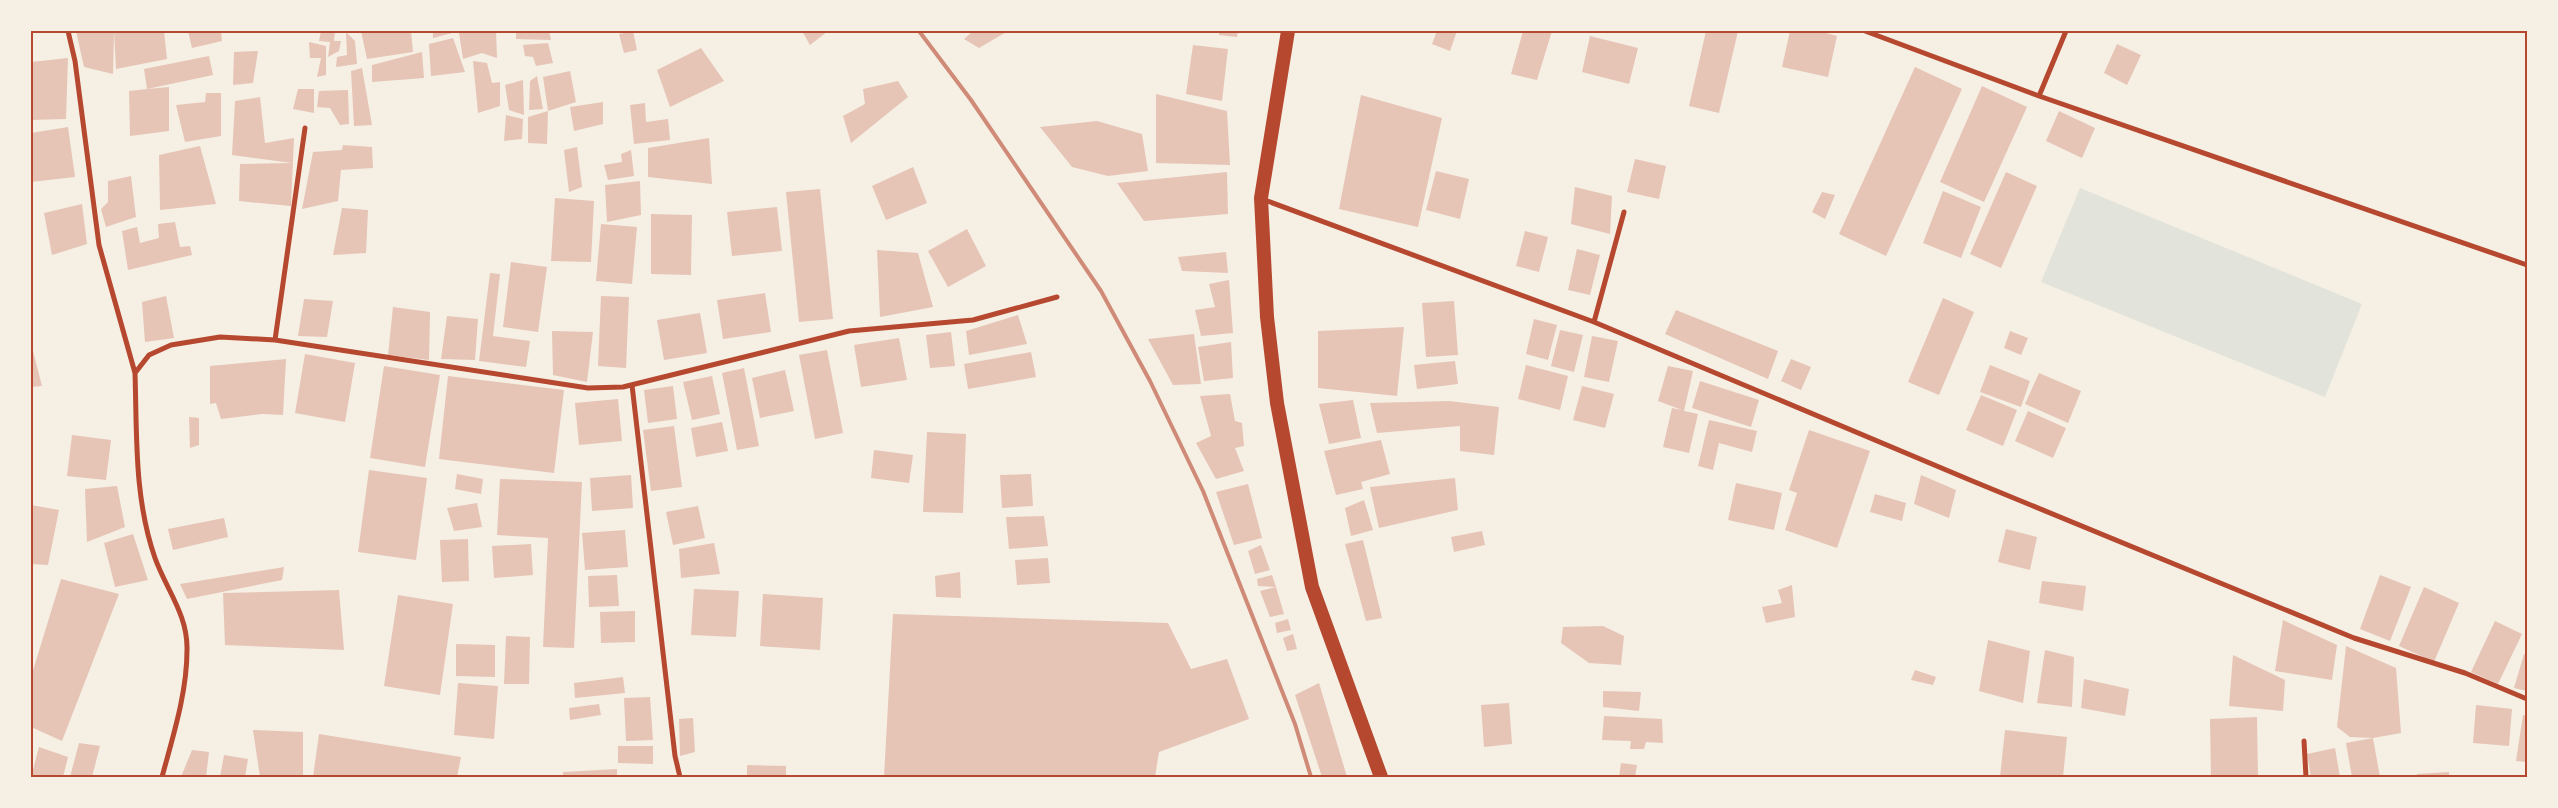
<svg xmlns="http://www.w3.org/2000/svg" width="2558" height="808" viewBox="0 0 2558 808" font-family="Montserrat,sans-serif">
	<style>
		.green { fill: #e2e4dc }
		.building { fill: #e6c5b7 }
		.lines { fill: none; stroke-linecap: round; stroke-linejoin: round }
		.minor { stroke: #b5482f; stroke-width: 5 }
		.trunk { stroke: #b5482f; stroke-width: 14 }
		.rail { stroke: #cf8b77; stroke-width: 4 }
		.neatline { fill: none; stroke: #b5482f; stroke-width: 2 }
	</style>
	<rect width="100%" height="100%" fill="#f6efe4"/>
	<path class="green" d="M2080,188l282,116 -37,93 -284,-115z"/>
	<path class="building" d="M76,31h38l-1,43 -29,-7z
		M114,31h50l3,28 -51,10z
		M188,31h33l1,10 -30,7z
		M321,31h14l-1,10h7l-2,10 -11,6 2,-15 -11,-1z
		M361,31h50l2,21 -46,7z
		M433,31h23v1l-23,6z
		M465,31h31l1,27 -15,-5 -19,6 -4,-26z
		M516,31h33l2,9 -35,-1z
		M633,31l4,19 -13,3 -5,-19z
		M802,31h26l-18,14z
		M973,31h35l-29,17 -15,-9z
		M1219,31h19l-1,6 -18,-2z
		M1437,31h20l-7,20 -18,-7z
		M1523,31h29l-15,49 -26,-6z
		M1706,31h32l-19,82 -30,-7z
		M1790,31h29l18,5 -9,41 -46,-10z
		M346,32l9,9 2,23 -21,3 1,-10 10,-2z
		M1590,36l48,12 -9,36 -47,-12z
		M453,38l12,34 -34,4 -2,-32z
		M309,42l17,4v29l-9,2 4,-19h-11z
		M548,43l5,20 -17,3 -3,-9 -8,-1 -2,-11z
		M2117,44l24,11 -14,30 -23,-12z
		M1193,45l35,4 -6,52 -36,-7z
		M701,48l23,33 -54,26 -13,-37z
		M258,51l-5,32 -20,2 1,-33z
		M422,52l2,26 -52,4v-17z
		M209,56l4,19 -66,14 22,-2v44l-39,5 -1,-45 18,-2 -3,-20z
		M68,58l-2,61 -35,1v-58z
		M473,61l14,2 5,20 8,-1v24l-22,7z
		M1915,67l47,22 -76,167 -47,-22z
		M362,68l10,57 -18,1 -3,-55z
		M570,71l6,31 -28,9 -5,-34z
		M537,76l6,33 -14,1 1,-29z
		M523,80l1,35 -15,-5 -4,-25z
		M898,81l10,16 -57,46 -8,-27 22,-12 -2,-15z
		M1982,86l45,21 -43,95 -44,-20z
		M298,89h16v24l-21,-4z
		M348,90l1,34 -9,1 -10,-17 -13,-1 2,-16z
		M206,93h15v43l-36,6 -9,-37 29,-3z
		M1156,94l71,17 3,54 -74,-2z
		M1361,95l81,23 -24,109 -79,-18z
		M260,97l5,46 29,-5 -3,68 -52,-5 1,-37 52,-1 -60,-8 3,-54z
		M603,102v22l-29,7 -4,-24z
		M645,103l1,19 22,-3 2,21 -36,4 -4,-39z
		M548,111l-1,33 -19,-1v-26z
		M2059,111l36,17 -13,30 -36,-17z
		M506,115l17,4 -1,20 -18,2z
		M1097,121l45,13 6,37 -40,5 -36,-9 -32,-40z
		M68,127l7,50 -44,5v-49z
		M709,138l3,46 -64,-7v-29z
		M343,145l29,2 1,21 -32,2 -3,31 -36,8 11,-57 29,-2z
		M200,146l16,58 -56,6 -1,-55z
		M577,147l5,40 -13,5 -5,-42z
		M631,150l3,26 -26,4 -4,-15 18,-3 -1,-8z
		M1635,159l31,7 -7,33 -32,-7z
		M913,167l14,36 -41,17 -14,-34z
		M1436,171l33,8 -9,40 -34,-9z
		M1227,172l1,42 -84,7 -27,-38z
		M2006,172l31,14 -36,82 -31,-14z
		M131,176l5,41 -30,10 -5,-18 7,-7v-21z
		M640,181l1,34 -34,7 -2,-37z
		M1575,187l37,9 -2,38 -39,-10z
		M820,189l13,130 -34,3 -13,-130z
		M1943,191l38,16 -20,51 -38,-15z
		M1822,192l13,3 -10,24 -13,-7z
		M555,198l39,3 -3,61 -40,-1z
		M82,204l5,40 -35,11 -8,-42z
		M777,207l5,44 -50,5 -5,-44z
		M342,208l26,2 -2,43 -33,2z
		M651,214l41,1 -1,60 -40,-1z
		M175,222l5,25 10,-1 2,9 -64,15 -6,-39 15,-4 3,16 19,-5 -1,-14z
		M601,224l36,3 -5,57 -36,-3z
		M967,229l19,37 -38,21 -20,-36z
		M1525,231l23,6 -9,35 -23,-6z
		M1577,249l23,6 -10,40 -22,-5z
		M877,250l41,3 15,54 -53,10z
		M1226,252l2,21 -46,-2 -4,-14z
		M511,262l36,5 -9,65 -35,-5z
		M490,273l10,1 -7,62 37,5 -4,26 -47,-6z
		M1229,280l4,53 -32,3 -6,-26 20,-3 -6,-23z
		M765,293l6,39 -48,7 -6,-39z
		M166,296l8,42 -29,4 -3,-40z
		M601,296l28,1 -3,71 -28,-2z
		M1943,298l31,14 -35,83 -31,-13z
		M304,299l29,2 -6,36 -29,-1z
		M1454,301l4,54 -32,2 -4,-54z
		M393,307l37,5 -1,48 -41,-5z
		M1676,310l102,41 -10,28 -103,-45z
		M700,313l7,40 -43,7 -7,-40z
		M1018,315l9,29 -58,11 -3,-24z
		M447,316l31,3 -3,41 -34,-1z
		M1534,319l23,6 -9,35 -22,-6z
		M1404,327l-7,69 -79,-8v-57z
		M1560,330l23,5 -9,37 -23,-6z
		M552,331l41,1 -6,50 -34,-7z
		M2010,331l18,7 -7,17 -17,-7z
		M951,332l4,34 -25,2 -4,-33z
		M1194,334l7,50 -28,1 -25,-46z
		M1592,336l26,5 -9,41 -25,-5z
		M899,338l8,42 -46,7 -7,-42z
		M1231,342l2,36 -29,3 -6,-34z
		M31,347h1l10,39 -11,1z
		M827,350l16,83 -28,6 -16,-84z
		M1031,352l5,25 -68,12 -4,-25z
		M305,354l50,9 -10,59 -50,-9z
		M286,359l-3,56 -21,-1 -41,5 -5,-16 -6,1v-38z
		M1791,359l20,8 -10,23 -20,-9z
		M1455,361l3,23 -41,5 -3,-24z
		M1526,365l42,11 -8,34 -42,-11z
		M1990,365l40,16 -9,26 -41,-15z
		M384,366l56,9 -15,92 -55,-9z
		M1668,366l25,5 -9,40 14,3 -9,39 -26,-6 9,-39 10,2 -24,-9z
		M744,368l15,78 -22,4 -15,-77z
		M785,370l9,41 -34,7 -8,-40z
		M2039,373l42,18 -13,32 -43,-19z
		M448,376l116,14 -10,83 -115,-14z
		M712,376l8,38 -28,6 -9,-38z
		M1700,381l59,19 -8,27 -59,-19z
		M673,386l4,33 -29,4 -4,-33z
		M1582,386l32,8 -9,34 -32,-8z
		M1230,394l5,27 7,2 2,23 -9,2 9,23 -28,8 -20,-36 15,-7 -11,-40z
		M1981,395l36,15 -14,36 -37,-16z
		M618,399l4,42 -43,4 -4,-42z
		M1353,400l8,38 -32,6 -10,-40z
		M1449,401l50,6 -5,48 -34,-4v-25l-83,7 -7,-30z
		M2028,411l38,17 -13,30 -38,-17z
		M189,417l10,1v27l-9,3z
		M1709,420l48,11 -5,21 -33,-9 -6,27 -15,-4z
		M722,422l6,29 -32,6 -5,-29z
		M674,426l8,61 -31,4 -8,-61z
		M1809,430l61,21 -33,97 -52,-18 12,-37 -8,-3z
		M927,432l39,2 -3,79 -40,-1z
		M72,435l39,5 -5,40 -39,-4z
		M1381,440l9,34 -29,8 2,7 -27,6 -12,-44z
		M874,450l39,5 -4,28 -38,-5z
		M369,470l58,8 -11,82 -58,-8z
		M457,474l26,5 -2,15 -26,-5z
		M1031,474l2,32 -31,2 -2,-33z
		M631,475l2,33 -41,3 -2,-33z
		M1921,475l35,15 -7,28 -35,-14z
		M1455,478l3,32 -79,18 -9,-41z
		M500,479l82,3 -8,166 -31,-1 5,-109 -51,-3z
		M1736,483l46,10 -8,37 -46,-10z
		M1248,484l14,54 -28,7 -18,-53z
		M117,486l8,41 -38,15 -2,-53z
		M1875,494l31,9 -4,18 -32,-9z
		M1364,500l9,30 -22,6 -6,-28z
		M477,503l5,24 -28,4 -7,-23z
		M31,505l28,5 -11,55 -17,-1z
		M698,506l7,32 -32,7 -7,-33z
		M1044,516l4,30 -39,3 -3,-32z
		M224,518l4,19 -55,13 -5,-21z
		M2006,529l31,8 -7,33 -32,-8z
		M625,530l3,37 -43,3 -3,-37z
		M1482,531l3,14 -31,7 -3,-15z
		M133,534l15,46 -33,7 -11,-44z
		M468,539l1,42 -27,1 -2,-42z
		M1363,540l19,78 -16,3 -21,-77z
		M714,543l6,31 -39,4 -2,-29z
		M531,544l2,31 -39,3 -2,-32z
		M1261,545l9,25 -15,4 -7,-23z
		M1048,558l2,25 -33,2 -2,-25z
		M284,567l-2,13 -95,19 -7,-15z
		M960,572l1,26 -25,-1 -1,-21z
		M617,575l2,31 -30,1 -1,-31z
		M1272,575l4,12 8,27 -14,3 -10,-26 16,-4 -18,-1 -1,-7z
		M2380,575l31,12 -21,54 -30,-12z
		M61,579l58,15 -57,147 -31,-14v-50z
		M2042,581l44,5 -3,25 -44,-8z
		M1792,585l3,32 -29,6 -4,-16 20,-4 -4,-13z
		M2424,587l35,16 -25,59 -35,-16z
		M694,589l45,2 -3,46 -45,-2z
		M339,590l5,60 -119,-5 -2,-52z
		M763,594l60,4 -3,52 -60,-4z
		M398,595l55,9 -13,91 -56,-9z
		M635,611v31l-34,1 -1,-31z
		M893,614l275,9 23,46 36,-10 22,60 -90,33 -4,25h-271z
		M1288,619l3,11 -14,3 -2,-10z
		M2283,620l54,25 -5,35 -57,-9z
		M2495,621l27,13 -24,50 -27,-12z
		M1603,626l21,10 -3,29 -32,-2 -28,-20 2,-16z
		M1293,634l4,15 -10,2 -4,-13z
		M506,636l24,1 -1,47h-25z
		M1988,640l42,11 -7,52 -44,-12z
		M456,644l39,1v32l-39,-1z
		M2346,646l50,22 5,65 -28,5 7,39h-28l-6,-34 27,-5 -23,-1 -13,-10z
		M2045,650l29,7 -2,50 -35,-4z
		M2524,654l3,1v36l-13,-3z
		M2233,655l52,25 -2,31 -54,-5z
		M1915,670l21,7 -3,8 -22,-5z
		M623,677l2,16 -50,5 -1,-15z
		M2084,679l45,10 -4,27 -44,-8z
		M458,683l40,3 -4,53 -40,-4z
		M1319,683l28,94h-25l-27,-82z
		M1603,691l38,1 -2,19 -36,-4z
		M650,697l3,43 -27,1 -2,-43z
		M1509,703l3,41 -28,3 -3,-42z
		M599,704l2,11 -31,5 -1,-12z
		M2476,705l36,4 -3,37 -36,-3z
		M2523,715l4,1v46l-11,-1z
		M1604,716l58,3 1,24 -17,-1 -2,7h-14l1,-8 -29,-1z
		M2257,717l1,60h-47l-1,-58z
		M693,718l2,34 -15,4 -1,-37z
		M253,730l50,2v45h-43z
		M2005,730l62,7 -4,40h-63z
		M319,734l142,23 -4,20h-144z
		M79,743l21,3 -8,31h-22z
		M618,746h35v18l-35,-1z
		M39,747l29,10 -5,20h-32z
		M2335,748l5,29h-29l-4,-23z
		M192,750l17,2 -3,25h-25z
		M224,755l24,4 -3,18h-25z
		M1621,763l16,2 -2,12h-16z
		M747,765l39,1v11h-39z
		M617,769v8h-54v-5z
		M2449,772v5h-32v-3z"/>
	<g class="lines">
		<path class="minor" d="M68,31l7,30 24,184 36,128
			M1865,31l174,65 488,169
			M2039,96l27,-65
			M1262,199l332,123 376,158 384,158 111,35 62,26
			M1594,322l30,-110
			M275,340l30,-212
			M632,385l43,371 5,21
			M2304,741l2,36
			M162,777c11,-41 25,-84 25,-127 1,-35 -21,-61 -32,-92 -21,-60 -18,-123 -20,-185l14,-18 22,-10 49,-8 55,3 313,48 35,-1 226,-56 124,-11 84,-23"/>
		<path class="trunk" d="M1288,31l-27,167 6,119 10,86 35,184 69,190"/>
		<path class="rail" d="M919,31l52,69 130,191 49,90 53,110 92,233 16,53"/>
	</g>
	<rect width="2558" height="808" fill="none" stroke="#f6efe4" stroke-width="65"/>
	<rect x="32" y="32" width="2494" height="744" class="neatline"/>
</svg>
